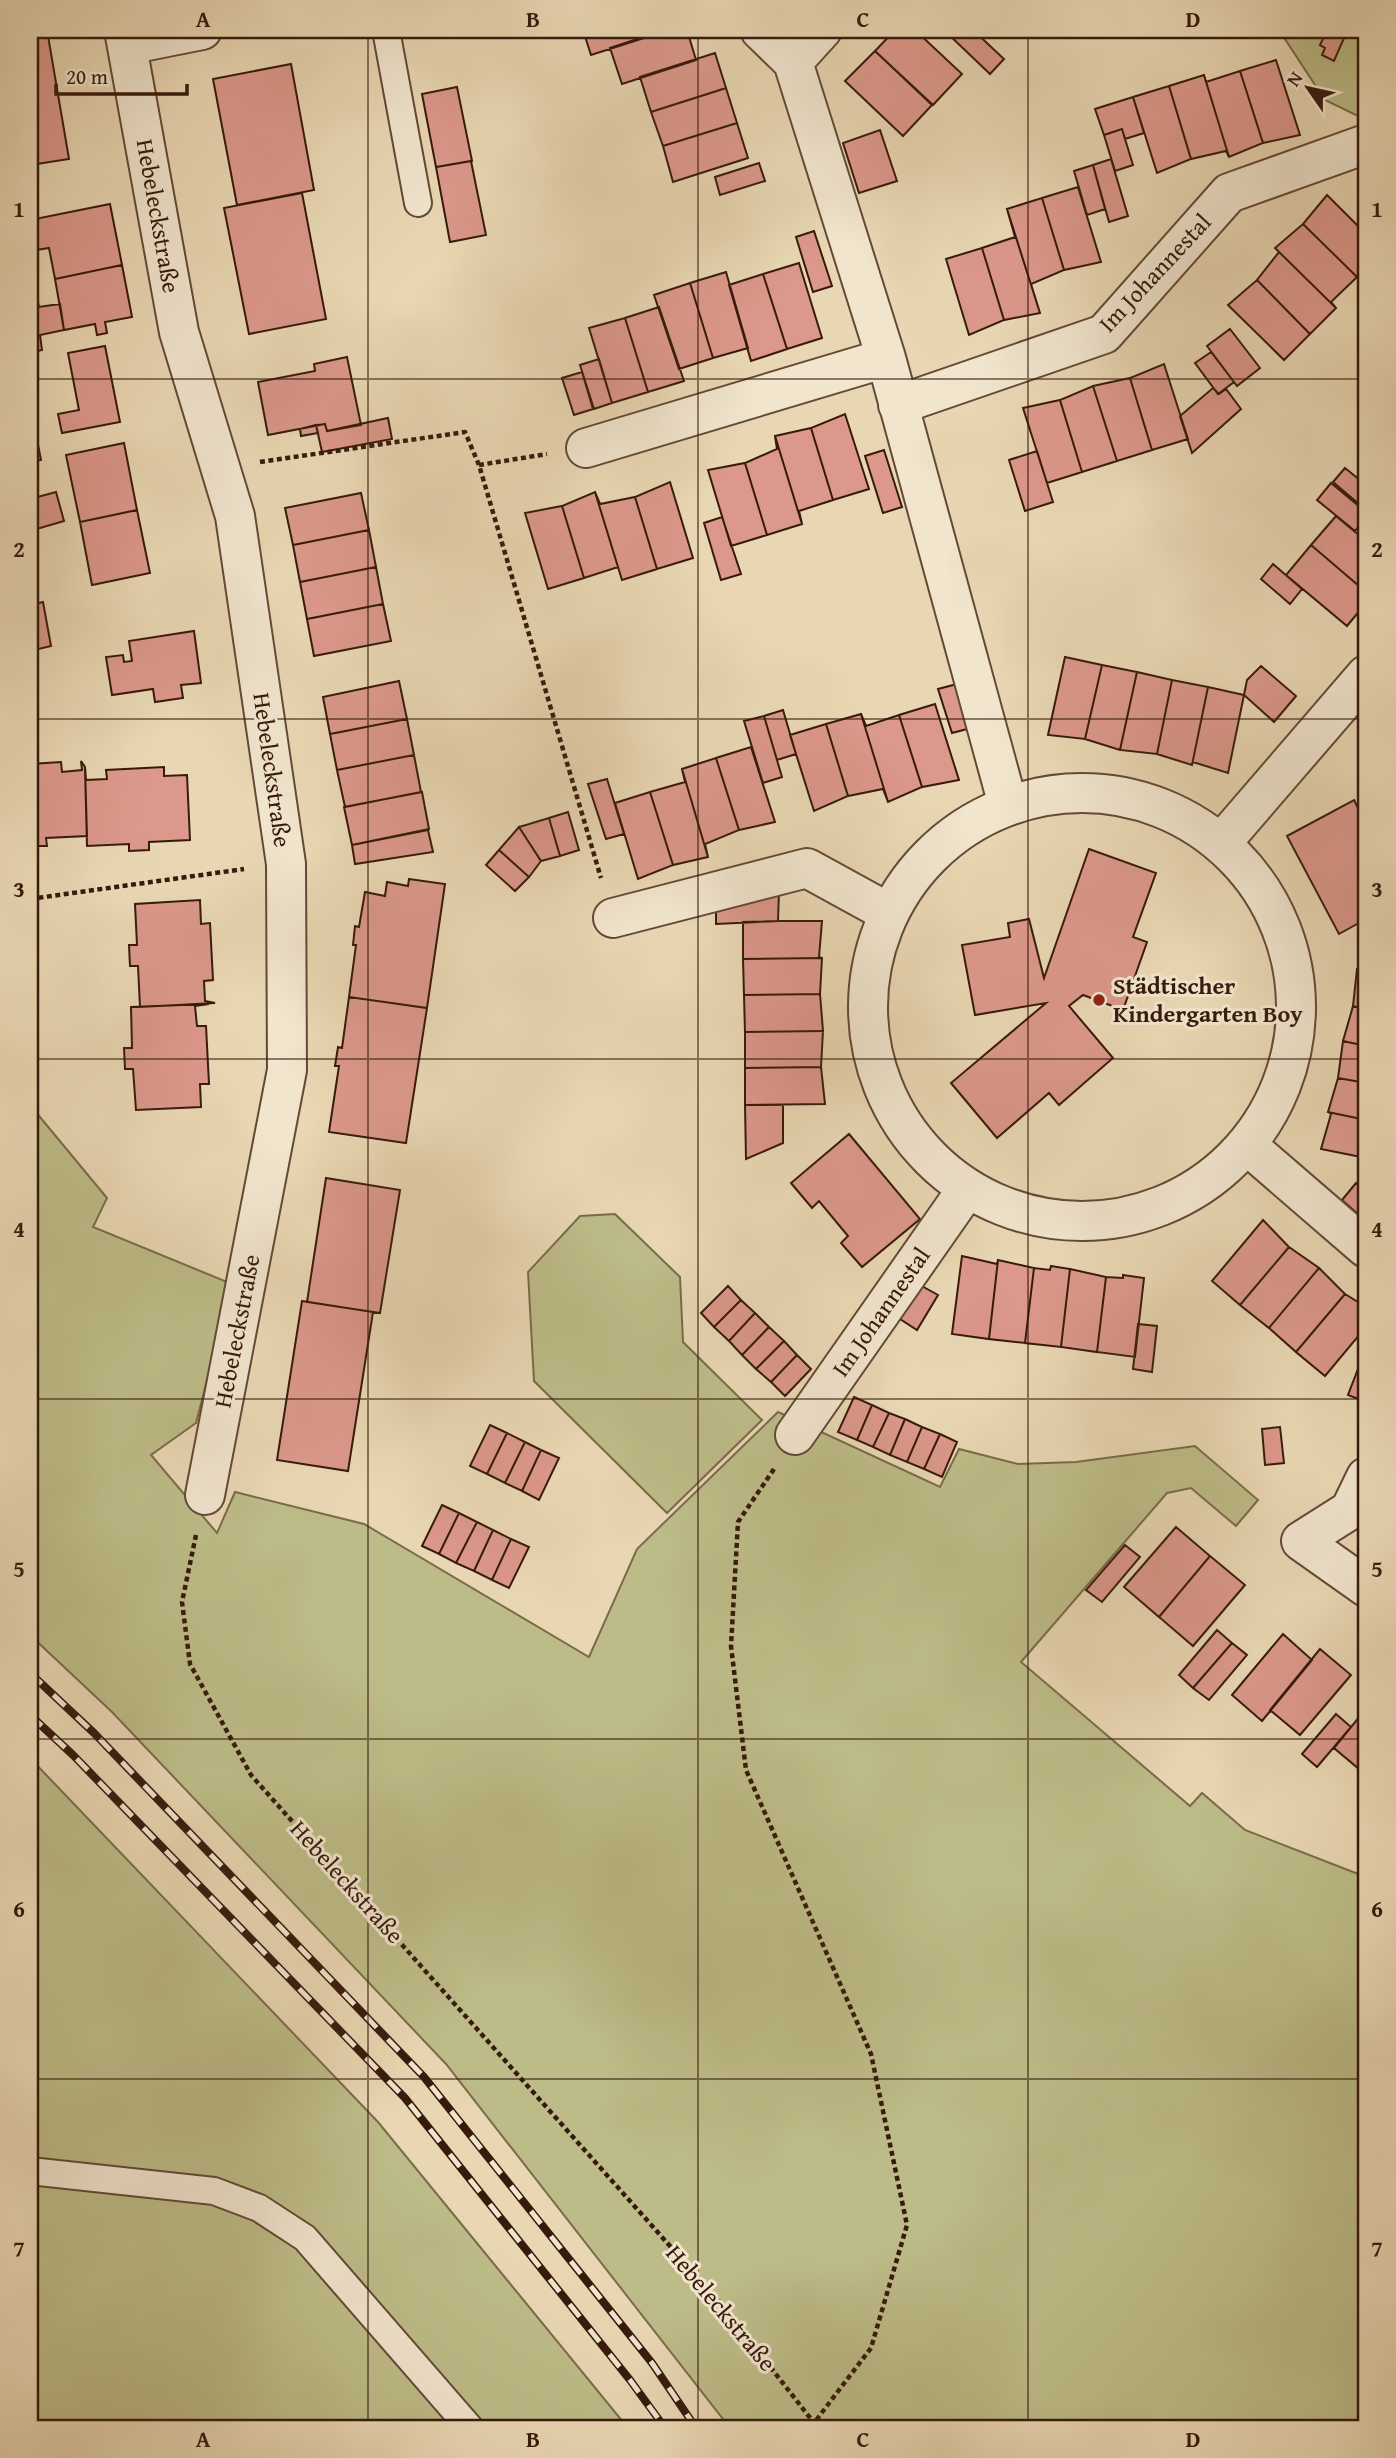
<svg xmlns="http://www.w3.org/2000/svg" width="1396" height="2458" viewBox="0 0 1396 2458" font-family="'Gentium Book Plus',serif">
	<style>
		.green { fill: #bdbc88; stroke: #7a6b4a; stroke-width: 2 }
		.building { fill: #dc988b; stroke: #371a0c; stroke-width: 2 }
		.lines { fill: none; stroke-linecap: round; stroke-linejoin: round }
		.lane-casing { stroke: #644936; stroke-width: 30 }
		.street-casing { stroke: #644936; stroke-width: 42 }
		.path { stroke: #371a0c; stroke-width: 4.5; stroke-dasharray: 5 3.5; stroke-linecap: butt }
		.lane { stroke: #f1e5ce; stroke-width: 26 }
		.street { stroke: #f1e5ce; stroke-width: 38 }
		.rail-casing { stroke: #371a0c; stroke-width: 8 }
		.rail { stroke: #f1e5ce; stroke-width: 5; stroke-dasharray: 16; stroke-linecap: butt }
		.grid { fill: none; stroke: #371a0c; stroke-width: 2; stroke-opacity: 0.55 }
		.poi-dot { fill: #8f2418; stroke: #f1e5ce; stroke-width: 2.5 }
		.labels { text-anchor: middle; stroke-width: 6; stroke-linejoin: round; paint-order: stroke }
		.street-label { font-size: 24px; fill: #371a0c; stroke: #f1e5ce }
		.poi-label { font-size: 24px; font-weight: bold; fill: #371a0c; stroke: #f1e5ce; text-anchor: start }
		.neatline { fill: none; stroke: #371a0c; stroke-width: 2.5 }
		.grid-label { font-size: 23px; text-anchor: middle; font-weight: bold; fill: #371a0c }
	</style>
	<rect width="100%" height="100%" fill="#e9d7b3"/>
	<filter id="stains"><feTurbulence type="fractalNoise" baseFrequency=".00286" numOctaves="4"/><feColorMatrix values="0 0 0 0 .2 0 0 0 0 .09 0 0 0 0 .02 0 0 0 .5 -.17"/></filter>
	<radialGradient id="worn" r=".72"><stop offset=".6" stop-color="#630" stop-opacity="0"/><stop offset="1" stop-color="#630" stop-opacity=".3"/></radialGradient>
	<path class="green" d="M1279,30h87v90l-41,-20z
		M30,1105l77,93 -14,29 139,57 -36,139 -45,32 66,78 18,-41 129,32 225,133 48,-108 141,-137 162,75 19,-38 59,15 58,-2 119,-16 63,54 -22,26 -45,-38 -24,5 -146,169 169,144 12,-13 43,37 121,47v551h-636l-284,-364 -334,-352 -82,-77z
		M615,1214l65,63 3,65 79,78 -95,93 -133,-132 -6,-109 52,-56z
		M30,1758l348,364 250,306h-598z"/>
	<path class="building" d="M30,30h17l22,129 -39,6z
		M583,30h82l1,1 -75,24z
		M665,30h22l9,30 -74,24 -12,-36z
		M895,30h20l47,44 -29,31 -58,-54z
		M950,30h23l31,29 -14,15 -43,-41z
		M973,30h14l-7,7z
		M1327,30l17,8 -10,23 -12,-6 3,-7 -5,-3z
		M875,51l57,54 -29,31 -58,-55z
		M715,53l11,35 -75,24 -11,-35z
		M1276,60l24,75 -37,8 -23,-72z
		M291,64l23,126 -77,15 -24,-126z
		M1240,71l23,72 -34,14 -25,-82 2,7z
		M1204,75l25,82 -3,-6 -35,8 -22,-73z
		M1169,86l22,73 -34,14 -24,-76z
		M457,87l15,74 -36,6 -14,-73z
		M726,88l11,35 -74,23 -12,-34z
		M1133,97l11,36 -19,6 -3,-10 -18,6 -9,-26z
		M737,123l11,35 -75,24 -10,-36z
		M1122,129l11,36 -18,6 -11,-36z
		M880,130l17,51 -38,12 -16,-50z
		M1111,159l17,57 -19,6 -16,-57z
		M471,161l15,74 -36,7 -14,-75z
		M759,163l6,18 -45,14 -5,-18z
		M1093,165l12,44 -18,6 -13,-44z
		M1078,187l23,75 -37,8 -22,-72z
		M302,193l24,126 -77,15 -25,-126z
		M1327,195l39,39v34l-9,9 -54,-53z
		M1042,198l22,72 -33,14 9,29 -33,-104z
		M110,204l12,61 -67,14 -6,-31 -19,3v-31z
		M1007,209l33,104 -36,7 -22,-72 33,-11z
		M1366,219v15l-7,-7z
		M1303,224l54,53 -26,25 5,6 -61,-60z
		M814,231l18,55 -19,6 -17,-55z
		M982,248l22,72 -35,15 -23,-76z
		M1275,248l61,60 -26,26 -53,-54 22,-28z
		M799,263l23,75 -35,11 -24,-75z
		M122,265l10,52 -27,5 2,11 -10,2 -2,-11 -31,6 -9,-51z
		M726,272l22,76 -35,10 -23,-75z
		M763,274l24,75 -36,12 -22,-76z
		M1257,280l53,54 -26,26 -56,-55z
		M690,283l23,75 -34,11 -25,-74z
		M36,293l3,14 21,-3 4,26 -24,5 2,15 -12,3v-59z
		M659,307l25,74 -36,11 -23,-74z
		M625,318l23,74 -36,11 -23,-75z
		M1230,329l30,39 -23,18 -30,-40z
		M105,346l15,76 -58,11 -4,-19 21,-4 -11,-57z
		M1211,352l23,30 -16,12 -23,-31z
		M347,357l14,68 -34,6 -2,-7 -57,11 -10,-53 57,-11 -1,-7z
		M599,359l13,44 -18,6 -14,-44z
		M1164,364l24,75 -36,11 -22,-72z
		M582,372l11,37 -19,6 -12,-37z
		M1130,378l22,72 -35,11 -24,-75z
		M1093,386l24,75 -35,11 -22,-72z
		M1213,388l6,6 7,-5 15,20 -49,44 -12,-37z
		M1060,400l22,72 -35,11 -24,-75z
		M845,414l24,75 -36,11 -22,-72z
		M388,418l4,21 -70,13 -6,-27 9,-1 2,7z
		M316,425l2,8 -17,3 -1,-7z
		M811,428l22,72 -34,11 3,13 -27,-88z
		M775,436l27,88 -35,11 -22,-72 32,-14z
		M37,440l4,20 -11,2v-20z
		M124,443l13,67 -57,12 -14,-67z
		M884,450l18,57 -19,6 -18,-57z
		M1037,451l16,51 -28,9 -16,-51z
		M745,463l22,72 -36,11 -23,-76z
		M1345,468l21,17v25l-33,-28z
		M670,482l23,76 -36,11 -22,-72z
		M1331,483l35,29v5l-11,14 -38,-31z
		M56,492l8,29 -34,10v-32z
		M595,492l27,88 -4,-13 -34,11 -22,-72z
		M595,492l5,12 35,-7 22,72 -35,11z
		M361,493l8,37 -76,15 -8,-37z
		M562,506l22,72 -36,11 -23,-76z
		M137,510l13,63 -58,12 -12,-63z
		M1336,516l30,25v51l-55,-47z
		M722,517l19,57 -20,6 -17,-57z
		M369,530l7,37 -76,15 -7,-37z
		M1311,545l55,47v11l-19,23 -61,-51z
		M1273,564l29,25 -12,15 -29,-25z
		M376,567l7,37 -76,15 -7,-37z
		M43,602l8,44 -21,5v-46z
		M383,604l8,37 -77,15 -7,-37z
		M194,631l7,52 -20,2 2,13 -28,4 -2,-13 -41,6 -6,-38 17,-2 1,7 8,-1 -3,-20z
		M1065,657l37,8 -17,74 -37,-4z
		M1102,665l35,7 -17,78 -35,-11z
		M1261,666l35,30 -22,26 -30,-27 3,-15z
		M1137,672l35,8 -15,74 -37,-4z
		M1172,680l36,7 -16,78 -35,-11z
		M399,681l8,38 -77,15 -7,-37z
		M957,684l14,44 -19,5 -14,-44z
		M1208,687l36,8 -16,78 -35,-11 -1,3z
		M935,704l24,76 -37,7 -23,-72z
		M783,710l13,44 -19,6 -13,-44z
		M861,714l27,88 -5,-13 -35,7 -22,-72z
		M861,714l5,12 33,-11 23,72 -34,15z
		M764,716l18,61 -19,6 -19,-62z
		M407,719l7,36 -77,15 -7,-36z
		M826,724l22,72 -34,15 -24,-76z
		M751,747l24,75 -36,8 -23,-72z
		M414,755l7,37 -76,15 -8,-37z
		M716,758l23,72 -34,14 3,13 -26,-88z
		M81,761l4,6 2,69 -41,2 1,8h-17v-82l31,-2 1,10 20,-2z
		M85,767l1,13 21,-1 -1,-9 58,-3v9l23,-1 3,65 -41,2v8l-20,1v-7l-42,2z
		M682,769l26,88 -35,8 -23,-73 35,-10z
		M607,779l17,55 -18,5 -18,-55z
		M422,792l7,37 -77,16 -8,-38z
		M650,792l23,73 -35,14 -23,-76z
		M1354,800l12,24v6l-5,3 5,10v76l-27,15 -52,-98z
		M568,812l11,38 -19,6 -11,-38z
		M549,818l11,38 -19,5 -22,-34z
		M519,827l22,34 -12,16 -30,-27z
		M428,830l5,22 -78,12 -3,-19z
		M1089,849l67,24 -23,64 14,5 -24,68 -40,-15 -14,11 44,52 -54,47 -10,-12 -52,45 -46,-55 95,-80 -71,12 -13,-70 48,-8 -2,-14 21,-4 15,59z
		M499,850l30,27 -14,14 -29,-26z
		M409,879l36,5 -18,124 -78,-11 7,-52h-3l2,-19 4,1 6,-35 20,4 2,-14 21,4z
		M779,891l-1,30 -62,3v-14z
		M200,900l1,24 9,-1 3,57 -9,1 1,20 10,2 -75,4 -2,-41h-8l-1,-21h8l-2,-41z
		M778,921h44l-3,36 3,1 -79,1v-37z
		M822,958l-2,36 -76,1 -1,-36z
		M1357,969l9,2v38l-13,-3z
		M820,994l3,37 -78,1 -1,-37z
		M349,997l78,11 -21,135 -77,-11 10,-66h-4l3,-19 4,1z
		M209,1004l-14,2 2,20h9l3,58h-9l1,23 -65,3 -3,-41h-8l-1,-21h8l-1,-41z
		M1353,1006l13,3v37l-23,-5z
		M823,1031l-2,36 -76,1v-36z
		M1343,1041l23,5v37l-28,-5z
		M821,1067l4,37 -80,1v-37z
		M1338,1078l28,5v37l-38,-8z
		M745,1105h38v38l-37,16z
		M1328,1112l38,8v38l-45,-9 10,-35z
		M849,1134l71,85 -58,48 -21,-24 7,-7 -29,-35 -7,7 -21,-25z
		M326,1178l74,12 -20,123 -73,-11z
		M1356,1183l10,8v30l-24,-21z
		M1263,1220l26,27 -49,58 -28,-24z
		M1289,1247l30,21 -50,60 -29,-23z
		M962,1256l35,8 1,-4 -9,79 -37,-5z
		M998,1260l36,8 -9,75 -36,-4z
		M1051,1266l19,3 -9,78 -36,-4 9,-75 16,2z
		M1319,1268l26,26 -49,58 -27,-24z
		M1070,1269l36,8 -9,75 -36,-5z
		M1123,1275l21,3 -9,79 -38,-5 9,-75 17,1z
		M920,1285l18,10 -21,35 -17,-11z
		M728,1286l13,14 -27,27 -13,-14z
		M1345,1294l21,13v20l-41,49 -29,-24z
		M741,1300l14,13 -26,28 -15,-14z
		M302,1301l71,11 -25,159 -71,-11z
		M755,1313l14,14 -27,28 -13,-14z
		M1138,1324l19,2 -5,46 -19,-3z
		M769,1327l15,14 -28,28 -14,-14z
		M784,1341l13,14 -26,27 -15,-13z
		M1366,1348v54l-18,-7z
		M797,1355l14,14 -26,27 -14,-14z
		M854,1397l18,8 -15,35 -19,-8z
		M872,1405l17,8 -16,34 -16,-7z
		M889,1413l16,6 -15,36 -17,-8z
		M905,1419l17,8 -15,35 -17,-7z
		M490,1425l17,8 -20,41 -17,-8z
		M922,1427l18,7 -16,35 -17,-7z
		M1280,1427l4,36 -19,2 -3,-36z
		M507,1433l18,9 -20,41 -18,-9z
		M940,1434l17,8 -15,35 -18,-8z
		M525,1442l16,8 -19,41 -17,-8z
		M541,1450l18,8 -20,42 -17,-9z
		M442,1505l17,8 -20,41 -17,-8z
		M459,1513l18,9 -21,41 -17,-9z
		M477,1522l16,8 -19,41 -18,-8z
		M1176,1527l34,29 -51,61 -35,-30z
		M493,1530l18,9 -19,41 -18,-9z
		M511,1539l18,8 -20,41 -17,-8z
		M1125,1545l15,12 -38,45 -16,-12z
		M1210,1556l35,29 -52,61 -34,-29z
		M1217,1630l15,13 -39,45 -14,-13z
		M1283,1634l29,26 -50,61 -30,-26z
		M1232,1643l15,12 -38,45 -16,-12z
		M1320,1649l31,26 -51,60 -30,-25z
		M1336,1714l15,13 -34,40 -15,-13z
		M1360,1716l6,6v39l-7,8 -25,-21z"/>
	<g class="lines">
		<defs>
			<path id="lane" d="M386,30l32,173
				M30,2171l184,20 45,17 46,30 165,190"/>
			<path id="street" d="M124,30l55,302 56,184 51,348 1,206 -82,425
				M760,30l33,32 93,296 122,447
				M127,45l75,-15
				M793,62l29,-32
				M898,405l206,-71 125,-141 137,-49
				M586,448l300,-90
				M868 1007a214 214 0 1 1 428 0a214 214 0 1 1-428 0Z
				M1223,841l143,-166
				M613,918l194,-50 82,45
				M1248,1146l118,102
				M795,1435l172,-246
				M1366,1477l-16,33 -49,31 65,46"/>
		</defs>
		<use href="#lane" class="lane-casing"/>
		<use href="#street" class="street-casing"/>
		<path class="path" d="M260,462l205,-30 14,33 122,413
			M479,465l68,-11
			M30,899l214,-30
			M774,1469l-36,53 -7,124 15,124 125,284 36,171 -36,123 -57,75
			M196,1535l-14,67 8,62 61,111 467,525 100,128"/>
		<use href="#lane" class="lane"/>
		<use href="#street" class="street"/>
		<defs>
			<path id="rail" d="M30,1673l64,60 330,344 228,286 44,65
				M30,1715l43,40 332,343 225,282 35,48"/>
		</defs>
		<use href="#rail" class="rail-casing"/>
		<use href="#rail" class="rail"/>
	</g>
	<path class="grid" d="M368,30v2398M698,30v2398M1028,30v2398M30,379h1336M30,719h1336M30,1059h1336M30,1399h1336M30,1739h1336M30,2079h1336"/>
	<circle class="poi-dot" cx="1099" cy="1000" r="7"/>
	<g class="labels">
		<g class="street-label">
			<text transform="translate(158 216) rotate(80)" y="8">Hebeleckstraße</text>
			<text transform="translate(1155 273) rotate(-47)" y="8">Im Johannestal</text>
			<text transform="translate(272 770) rotate(82)" y="8">Hebeleckstraße</text>
			<text transform="translate(881 1312) rotate(-55)" y="8">Im Johannestal</text>
			<text transform="translate(237 1331) rotate(-79)" y="8">Hebeleckstraße</text>
			<text transform="translate(347 1882) rotate(48)" y="8">Hebeleckstraße</text>
			<text transform="translate(721 2308) rotate(50)" y="8">Hebeleckstraße</text>
		</g>
		<g class="poi-label">
			<text x="1113" y="994">Städtischer<tspan x="1113" dy="28">Kindergarten Boy</tspan></text>
		</g>
	</g>
	<rect width="1396" height="2458" fill="none" stroke="#e9d7b3" stroke-width="77"/>
	<g transform="translate(1308 88) rotate(304)" stroke="#f1e5ce" stroke-width="5" paint-order="stroke">
	<path d="M0-5L12 26L0 18L-12 26Z" fill="#371a0c"/>
	<text y="-10" font-size="19" font-weight="bold" text-anchor="middle" fill="#371a0c">N</text>
	</g>
	<path d="M56 84v10h131v-10" fill="none" stroke="#371a0c" stroke-width="3.5"/>
	<text x="66" y="84" font-size="21" fill="#371a0c" stroke="#f1e5ce" stroke-width="5" paint-order="stroke">20 m</text>
	<rect x="38" y="38" width="1320" height="2382" class="neatline"/>
	<g class="grid-label">
		<text x="203" y="27">A</text>
		<text x="533" y="27">B</text>
		<text x="863" y="27">C</text>
		<text x="1193" y="27">D</text>
		<text x="19" y="217">1</text>
		<text x="1377" y="217">1</text>
		<text x="19" y="557">2</text>
		<text x="1377" y="557">2</text>
		<text x="19" y="897">3</text>
		<text x="1377" y="897">3</text>
		<text x="19" y="1237">4</text>
		<text x="1377" y="1237">4</text>
		<text x="19" y="1577">5</text>
		<text x="1377" y="1577">5</text>
		<text x="19" y="1917">6</text>
		<text x="1377" y="1917">6</text>
		<text x="19" y="2257">7</text>
		<text x="1377" y="2257">7</text>
		<text x="203" y="2447">A</text>
		<text x="533" y="2447">B</text>
		<text x="863" y="2447">C</text>
		<text x="1193" y="2447">D</text>
	</g>
	<rect width="100%" height="100%" filter="url(#stains)"/>
	<rect width="100%" height="100%" fill="url(#worn)"/>
</svg>
